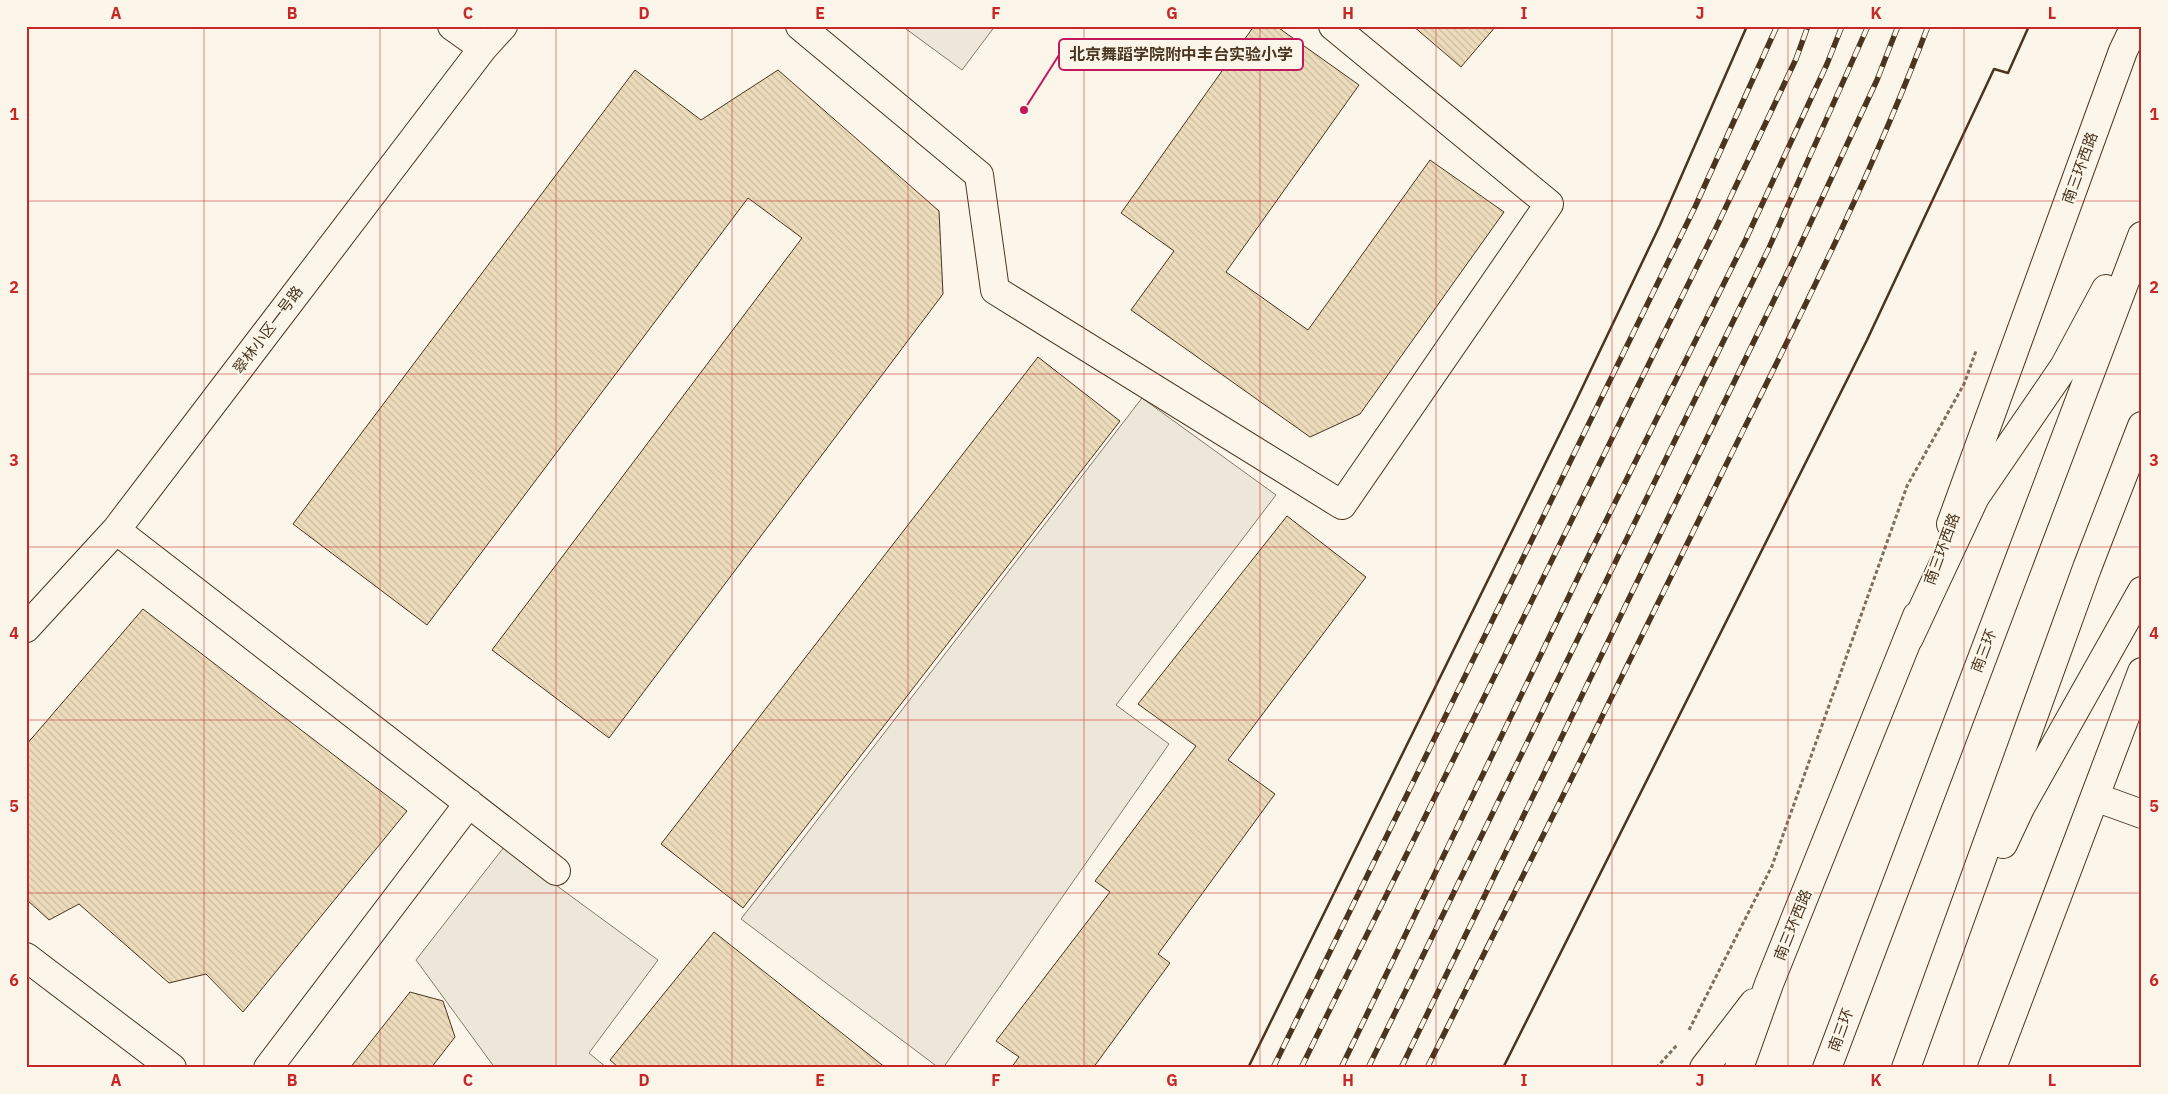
<svg xmlns="http://www.w3.org/2000/svg" width="2168" height="1094" viewBox="0 0 2168 1094" font-family="'IBM Plex Sans','Noto Sans SC',sans-serif">
	<style>
		.park { fill: #ede6d9; stroke: #887966 }
		.parking { fill: #ede7d9; stroke: #887966 }
		.building { fill: url(#building-back-hatch); stroke: #4a3520 }
		.lines { fill: none; stroke-linecap: round; stroke-linejoin: round }
		.street-casing { stroke: #4a3520; stroke-width: 30 }
		.secondary-casing { stroke: #4a3520; stroke-width: 30 }
		.highway-casing { stroke: #4a3520; stroke-width: 30 }
		.path { stroke: #7f6f5c; stroke-width: 3; stroke-dasharray: 4 2.5; stroke-linecap: butt }
		.street { stroke: #fbf6e9; stroke-width: 28 }
		.secondary { stroke: #fbf6e9; stroke-width: 28 }
		.highway { stroke: #fbf6e9; stroke-width: 28 }
		.rail-casing { stroke: #4a3520; stroke-width: 5.5 }
		.rail { stroke: #fbf6e9; stroke-width: 4; stroke-dasharray: 11; stroke-linecap: butt }
		.wall { stroke: #4a3520; stroke-width: 2.5 }
		.grid { fill: none; stroke: #c62828; stroke-width: 1; stroke-opacity: 0.55 }
		.labels { text-anchor: middle; stroke-width: 4; stroke-linejoin: round; paint-order: stroke }
		.street-label { font-size: 15px; fill: #4a3520; stroke: #fbf6e9 }
		.leader { fill: none; stroke: #c2185b; stroke-width: 2 }
		.callout-dot { fill: #c2185b; stroke: #fbf6e9; stroke-width: 2 }
		.callout { fill: #fbf6e9; stroke: #c2185b; stroke-width: 2 }
		.callout-label { font-size: 16px; text-anchor: middle; font-weight: bold; fill: #4a3520 }
		.neatline { fill: none; stroke: #c62828; stroke-width: 2 }
		.grid-label { font-size: 16px; text-anchor: middle; font-weight: bold; fill: #c62828 }
	</style>
	<defs>
		<pattern id="building-back-hatch" width="6" height="6" patternUnits="userSpaceOnUse" patternTransform="scale(1.25)"><rect width="6" height="6" fill="#ecdcbc"/><path d="M-1 5l2 2M0 0l6 6M5-1l2 2" fill="none" stroke="#ccbda1"/></pattern>
	</defs>
	<rect width="100%" height="100%" fill="#fbf6e9"/>
	<path class="park" d="M902,26h93l-33,44z"/>
	<path class="parking" d="M1142,398l134,97 -160,210 53,39 -226,324h-4l-198,-149z
		M504,847l154,113 -69,93 18,15h-112l-79,-108z"/>
	<path class="building" d="M1254,26h22l83,59 -133,187 82,58 122,-170 74,52 -144,202 -50,23 -179,-127 43,-59 -53,-38z
		M1413,26h83l-35,41z
		M635,70l66,50 77,-50 161,141 4,83 -334,444 -117,-88 310,-412 -54,-40 -321,427 -134,-101z
		M1038,357l82,64 -377,487 -82,-64z
		M1287,516l79,61 -138,183 47,34 -117,160 12,9 -77,105h-82l8,-11 -23,-16 114,-149 -15,-11 101,-135 -58,-42z
		M143,609l264,202 -164,201 -37,-38 -37,9 -90,-79 -30,16 -23,-21v-154z
		M714,932l172,136h-267l-9,-8z
		M410,992l33,9 12,36 -24,31h-81z"/>
	<g class="lines">
		<defs>
			<path id="street" d="M452,26l31,22
				M800,26l179,149 16,115 347,215 207,-301 -216,-178
				M116,530l440,341
				M26,628l90,-98 367,-482 20,-22
				M2095,797l47,17
				M26,957l146,111
				M268,1068l201,-265"/>
			<path id="secondary" d="M1951,524l172,-473 12,-25
				M1704,1068l50,-65
				M1739,1068l30,-84 148,-368
				M1992,1068l150,-396"/>
			<path id="highway" d="M1909,638l66,-141 89,-130 42,-78
				M2003,844l17,-36 122,-217
				M1827,1068l315,-832
				M1906,1068l181,-500 55,-142"/>
		</defs>
		<use href="#street" class="street-casing"/>
		<use href="#secondary" class="secondary-casing"/>
		<use href="#highway" class="highway-casing"/>
		<path class="path" d="M1689,1030l83,-164 135,-380 57,-102 12,-33
			M1656,1068l22,-24"/>
		<use href="#street" class="street"/>
		<use href="#secondary" class="secondary"/>
		<use href="#highway" class="highway"/>
		<defs>
			<path id="rail" d="M1273,1068l422,-861 82,-181
				M1301,1068l414,-838 81,-171 12,-33
				M1341,1068l246,-509 159,-320 81,-175 15,-38
				M1368,1068l400,-818 100,-224
				M1401,1068l389,-801 87,-187 21,-54
				M1427,1068c100,-199 199,-399 297,-599 72,-145 147,-291 204,-443"/>
		</defs>
		<use href="#rail" class="rail-casing"/>
		<use href="#rail" class="rail"/>
		<path class="wall" d="M1248,1068l326,-663 86,-180 87,-199
			M1503,1068l364,-728 127,-271 14,4 21,-47"/>
	</g>
	<path class="grid" d="M204,26v1042M380,26v1042M556,26v1042M732,26v1042M908,26v1042M1084,26v1042M1260,26v1042M1436,26v1042M1612,26v1042M1788,26v1042M1964,26v1042M26,201h2116M26,374h2116M26,547h2116M26,720h2116M26,893h2116"/>
	<g class="labels">
		<g class="street-label">
			<text transform="translate(2080 168) rotate(-70)" y="5">南三环西路</text>
			<text transform="translate(268 330) rotate(-53)" y="5">翠林小区一号路</text>
			<text transform="translate(1942 549) rotate(-70)" y="5">南三环西路</text>
			<text transform="translate(1984 651) rotate(-69)" y="5">南三环</text>
			<text transform="translate(1793 925) rotate(-68)" y="5">南三环西路</text>
			<text transform="translate(1841 1030) rotate(-70)" y="5">南三环</text>
		</g>
	</g>
	<path class="leader" d="M1024 110L1059 55"/>
	<circle class="callout-dot" cx="1024" cy="110" r="5"/>
	<rect class="callout" x="1059" y="39" width="244" height="31" rx="5"/>
	<g class="callout-label">
		<text x="1181" y="60">北京舞蹈学院附中丰台实验小学</text>
	</g>
	<rect width="2168" height="1094" fill="none" stroke="#fbf6e9" stroke-width="55"/>
	<rect x="28" y="28" width="2112" height="1038" class="neatline"/>
	<g class="grid-label">
		<text x="116" y="19">A</text>
		<text x="292" y="19">B</text>
		<text x="468" y="19">C</text>
		<text x="644" y="19">D</text>
		<text x="820" y="19">E</text>
		<text x="996" y="19">F</text>
		<text x="1172" y="19">G</text>
		<text x="1348" y="19">H</text>
		<text x="1524" y="19">I</text>
		<text x="1700" y="19">J</text>
		<text x="1876" y="19">K</text>
		<text x="2052" y="19">L</text>
		<text x="14" y="120">1</text>
		<text x="2154" y="120">1</text>
		<text x="14" y="293">2</text>
		<text x="2154" y="293">2</text>
		<text x="14" y="466">3</text>
		<text x="2154" y="466">3</text>
		<text x="14" y="639">4</text>
		<text x="2154" y="639">4</text>
		<text x="14" y="812">5</text>
		<text x="2154" y="812">5</text>
		<text x="14" y="986">6</text>
		<text x="2154" y="986">6</text>
		<text x="116" y="1086">A</text>
		<text x="292" y="1086">B</text>
		<text x="468" y="1086">C</text>
		<text x="644" y="1086">D</text>
		<text x="820" y="1086">E</text>
		<text x="996" y="1086">F</text>
		<text x="1172" y="1086">G</text>
		<text x="1348" y="1086">H</text>
		<text x="1524" y="1086">I</text>
		<text x="1700" y="1086">J</text>
		<text x="1876" y="1086">K</text>
		<text x="2052" y="1086">L</text>
	</g>
</svg>
